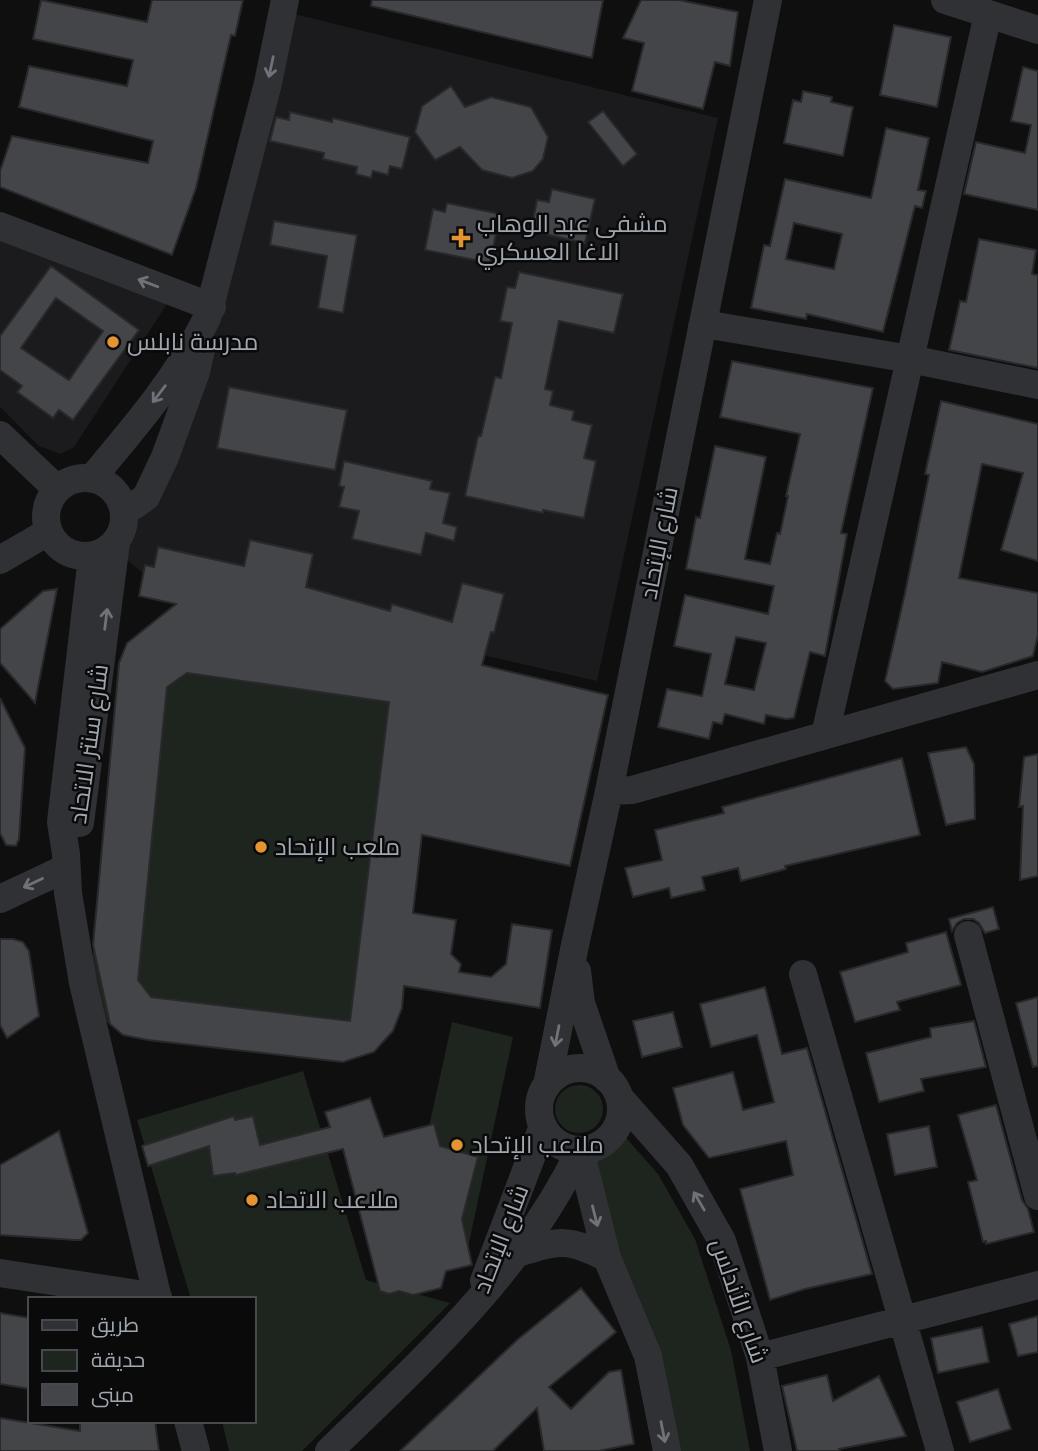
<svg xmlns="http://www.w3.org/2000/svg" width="1038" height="1451" viewBox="0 0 1038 1451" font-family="Roboto,Cairo,sans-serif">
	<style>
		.built { fill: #1b1b1d }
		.green { fill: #1e241e }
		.building { fill: #434548; stroke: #29292c; stroke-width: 2; fill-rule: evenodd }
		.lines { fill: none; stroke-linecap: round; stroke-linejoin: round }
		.minor { stroke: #303135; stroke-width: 28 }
		.oneway { stroke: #6e7279 }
		.poi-dot { fill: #e49532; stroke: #0a0a0b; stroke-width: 2.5 }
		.labels { text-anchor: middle; stroke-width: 5; stroke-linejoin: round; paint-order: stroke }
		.poi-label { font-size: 24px; fill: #a1a7b0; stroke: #0a0a0b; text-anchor: start }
		.street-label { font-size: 24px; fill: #a1a7b0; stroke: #0a0a0b }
	</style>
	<rect width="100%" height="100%" fill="#0f0f10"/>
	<path class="built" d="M286,12l432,106 -121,563 -447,-102 -24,-20 4,-43 70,-159z
		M0,235l171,63 -97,149 -13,7 -22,-8 -39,-39z"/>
	<path class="green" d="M176,613l262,83 -36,312 -9,23 -19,21 -31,10 -195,-22c-32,-7 -42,-14 -59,-42l30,-335c12,-29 28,-40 57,-50z
		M452,1022l61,15 -49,229 -63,-12z
		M303,1071l63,209 84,23 -148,148h-73l-7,-30h32v-122h-63l-54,-179z
		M555 1109a24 24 0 1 1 48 0a24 24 0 1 1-48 0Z
		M621,1132l37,42 37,65 36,111 19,101h-69l-76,-231 -14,-62 20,-12z"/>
	<path class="building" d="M41,0l106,22 5,-22h91l-8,36 -4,-1 -35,153 -24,67 -172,-68v-16l12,-35 136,27 5,-22 -134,-34 10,-41 98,20 6,-26 -100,-21z
		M372,0h231l-11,58 -221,-52z
		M641,0h38l59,12 -8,54 -15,-4 -12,47 -71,-18 12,-48 -21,-5z
		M894,25l57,12 -14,70 -57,-12z
		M1023,67l15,4v139l-74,-16 12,-52 49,11 6,-28 -20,-4z
		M451,86l14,21 26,-10 40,10 17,30 -5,22 -10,12 -21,7 -30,-8 -22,-23 -25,13 -20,-28 7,-26z
		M803,91l29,6 -1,5 22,5 -10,49 -59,-13 9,-43 8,2z
		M603,111l34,43 -14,12 -35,-44z
		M290,112l42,10 1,-4 77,19 -8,32 -12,-3 -2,9 -15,-4 -2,7 -15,-4 1,-7 -34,-8 1,-6 -54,-12 6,-24 13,3z
		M886,128l43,10 -11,52 8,1 -4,17 -7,-2 -32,126 -76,-18 -1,5 -55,-11 13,-63 6,1 15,-67 86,19zM794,223l48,11 -8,35 -48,-10z
		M552,189l43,10 -10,44 -54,-12 6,-31 12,2z
		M447,203l53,11 -10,49 -65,-13 8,-41 12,3z
		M274,221l83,14 -14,78 -25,-5 9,-52 -57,-11z
		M979,239l57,11 -4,24 6,1v93l-89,-18 11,-49 6,1z
		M51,266l88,64 -66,90 -14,-10 -6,8 -36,-26 5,-6 -22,-16v-34zM56,298l47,33 -34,49 -48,-32z
		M519,272l104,22 -9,39 -55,-12 -14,68 8,2 -3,14 24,6 -2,9 20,5 -8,33 12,3 -12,57 -41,-8v3l-78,-17 13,-60h3l14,-59 6,1 11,-55 -12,-2 7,-34 8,1z
		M732,361l141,27 -32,145 6,1 -22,122 -15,-4 -16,66 -8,1 -20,-4 -2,9 -39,-10 -3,10 -9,-2 -4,17 -51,-12 9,-38 35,7 9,-42 -37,-8 11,-51 83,19 6,-28 -88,-17 10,-52 4,1 15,-72 51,11 -21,102 25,5 7,-31 3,1 8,-38h-2l14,-62 -80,-17zM736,637l30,6 -12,47 -29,-6z
		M229,387l118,23 -12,60 -118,-22z
		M941,401l97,23v137l-37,-11 22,-77 -41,-9 -23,114 79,15v42l-5,21 -51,16 -40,-10 -4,21 -45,6 -8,-8 20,-88 24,-118 -4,-1z
		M344,461l88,20 -2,8 20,4 -7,30 14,4 -3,14 -28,-8 -5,22 -69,-16 7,-28 -20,-4 5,-20 -5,-1z
		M250,540l63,14 -7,33 84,24 2,-7 60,18 10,-39 42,11 -10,39 -3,-1 -9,33 126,30 -38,171 -148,-31 -9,78 43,7 -5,34 10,10 -2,8 32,5 15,-13 6,-40 40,6 -12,78 -136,-22 -2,22 -9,23 -19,21 -31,10 -195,-22 -25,-5 -13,-11 -17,-79 26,-282 8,-20 49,-39 -37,-8 6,-31 9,2 4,-20 86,19zM187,673l202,29 -39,319 -199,-24 -13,-17 29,-293z
		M57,589l-22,114 -35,-40v-34l43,-38z
		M0,698l25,50 -6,91 -3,7 -10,-1 -6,-12z
		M966,747l8,17 1,55 -29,6 -18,-72z
		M1038,754v122l-18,4 3,-74 -4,1 5,-50z
		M902,758l18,77 -135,31 1,3 -45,12 -3,-13 -36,9 3,13 -34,8 -2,-10 -36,9 -8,-29 37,-8 -7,-30 69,-17 -2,-6z
		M993,907l6,22 -14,4 -6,-10 -6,-4h-9l-7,4 -5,8 -3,-12z
		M946,932l15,53 -64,17 3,8 -45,12 -15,-50 68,-20 -2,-9z
		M0,939h13l10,3 6,9 10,65 -32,22 -7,-13z
		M765,987l17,67 25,-6 65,226 -67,15 -35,11 -30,-111 53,-14 -7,-34 -77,17 -26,-33 -10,-37 60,-16 10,38 31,-8 -17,-67 -46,12 -11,-43z
		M1038,997v69l-5,1 -17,-64z
		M673,1012l9,35 -40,10 -9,-36z
		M974,1021l12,46 -65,12 3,12 -45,11 -13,-49 65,-16 -1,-9z
		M370,1098l14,39 50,-13 6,22 38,11 -16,62 10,46 -26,6 -5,17 -28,7 -14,-4 -10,3 -9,-3 -37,-142 -107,26 -1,-2 -22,3 -4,-30 -61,20 -6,-20 92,-30 1,4 18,-4 7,29 70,-18 -5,-15z
		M996,1105l26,95 6,9 6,23 -48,12v-3l-3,1 -15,-60 9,-2 -19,-65z
		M929,1126l8,41 -42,8 -8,-41z
		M59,1131l29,102 -7,7h-6l-75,-5v-70z
		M581,1288l35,44 -67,55 22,22 38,-37 12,-2 13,74 -36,7h-54l-7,-43 -44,43h-93l117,-111z
		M0,1313l30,5v71l-30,-5z
		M1038,1316v36l-20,4 -9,-32z
		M982,1327l7,35 -51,11 -7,-35z
		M827,1375l6,26 46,-25 27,60 -67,13 1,2h-43l-15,-65z
		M998,1389l13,40 -41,13 -13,-40z
		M0,1418l80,13v-10h75l4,30h-159z"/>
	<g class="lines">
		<path class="minor" d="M945,0l93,30
			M0,226l212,81
			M702,327l14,-1 194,33 128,26
			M0,435l57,54
			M46 517a39 39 0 1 1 78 0a39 39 0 1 1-78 0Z
			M92,478c42,-50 86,-101 115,-160l61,-235 17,-83
			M124,509l11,-4 11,-8 19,-40 31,-85 6,-27
			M92,557l-31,265 5,32 2,39 15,90 75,316
			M0,560l48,-28
			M825,735l163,-721
			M609,791l23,-1 406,-115
			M80,823l36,-281
			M0,899l66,-31
			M968,935l70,261
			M577,971l4,32 26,76
			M803,974l137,477
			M539 1109a41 41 0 1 1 82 0a41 41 0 1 1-82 0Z
			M547,1085l28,-140 34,-154 159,-791
			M619,1097l60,68 43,76 38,116 18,94
			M580,1150l27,108 41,98 19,95
			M518,1253c42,-13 50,-15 89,5
			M0,1273l158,24
			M484,1281l59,-155
			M760,1357l278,-72
			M188,1421l8,30
			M329,1451c94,-91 194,-181 251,-301"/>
	</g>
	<defs><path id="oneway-shaft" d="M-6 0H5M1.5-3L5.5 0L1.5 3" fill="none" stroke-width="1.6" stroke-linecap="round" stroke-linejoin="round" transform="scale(1.75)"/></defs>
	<g class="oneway">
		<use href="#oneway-shaft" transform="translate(271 67) rotate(102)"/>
		<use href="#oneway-shaft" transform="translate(148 283) rotate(-159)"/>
		<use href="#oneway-shaft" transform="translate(159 394) rotate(127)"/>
		<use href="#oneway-shaft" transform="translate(106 619) rotate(-83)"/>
		<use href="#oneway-shaft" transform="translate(33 883) rotate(155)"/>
		<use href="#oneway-shaft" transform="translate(557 1036) rotate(101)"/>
		<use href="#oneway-shaft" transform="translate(699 1201) rotate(-120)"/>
		<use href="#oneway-shaft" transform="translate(595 1216) rotate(76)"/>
		<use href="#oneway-shaft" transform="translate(663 1432) rotate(79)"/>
	</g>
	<g class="poi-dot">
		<path d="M457.5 227.5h7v7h7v7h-7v7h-7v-7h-7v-7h7z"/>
		<circle cx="113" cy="342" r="7"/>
		<circle cx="261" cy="847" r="7"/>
		<circle cx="457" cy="1145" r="7"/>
		<circle cx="252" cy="1200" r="7"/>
	</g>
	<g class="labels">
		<g class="poi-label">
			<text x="477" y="232">مشفى عبد الوهاب<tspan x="477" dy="28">الاغا العسكري</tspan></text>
			<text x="127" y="350">مدرسة نابلس</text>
			<text x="275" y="855">ملعب الإتحاد</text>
			<text x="471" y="1153">ملاعب الإتحاد</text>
			<text x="266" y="1208">ملاعب الاتحاد</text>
		</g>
		<g class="street-label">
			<text transform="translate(659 543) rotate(-79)" y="8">شارع الإتحاد</text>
			<text transform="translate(89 744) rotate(-82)" y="8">شارع سنتر الاتحاد</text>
			<text transform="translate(501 1239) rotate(-69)" y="8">شارع الإتحاد</text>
			<text transform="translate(739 1301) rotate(71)" y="8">شارع الأندلس</text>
		</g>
	</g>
	<rect x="28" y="1297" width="228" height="126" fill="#0a0a0b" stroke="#46494d" stroke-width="2"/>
	<rect x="42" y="1320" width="35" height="10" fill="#303135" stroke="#46494d" stroke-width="2"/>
	<text x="91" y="1332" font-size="21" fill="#a1a7b0">طريق</text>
	<rect x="42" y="1350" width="35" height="21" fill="#1e241e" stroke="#46494d" stroke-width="2"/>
	<text x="91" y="1367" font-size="21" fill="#a1a7b0">حديقة</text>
	<rect x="42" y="1384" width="35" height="21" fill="#434548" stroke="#46494d" stroke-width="2"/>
	<text x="91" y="1402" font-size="21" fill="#a1a7b0">مبنى</text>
</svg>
